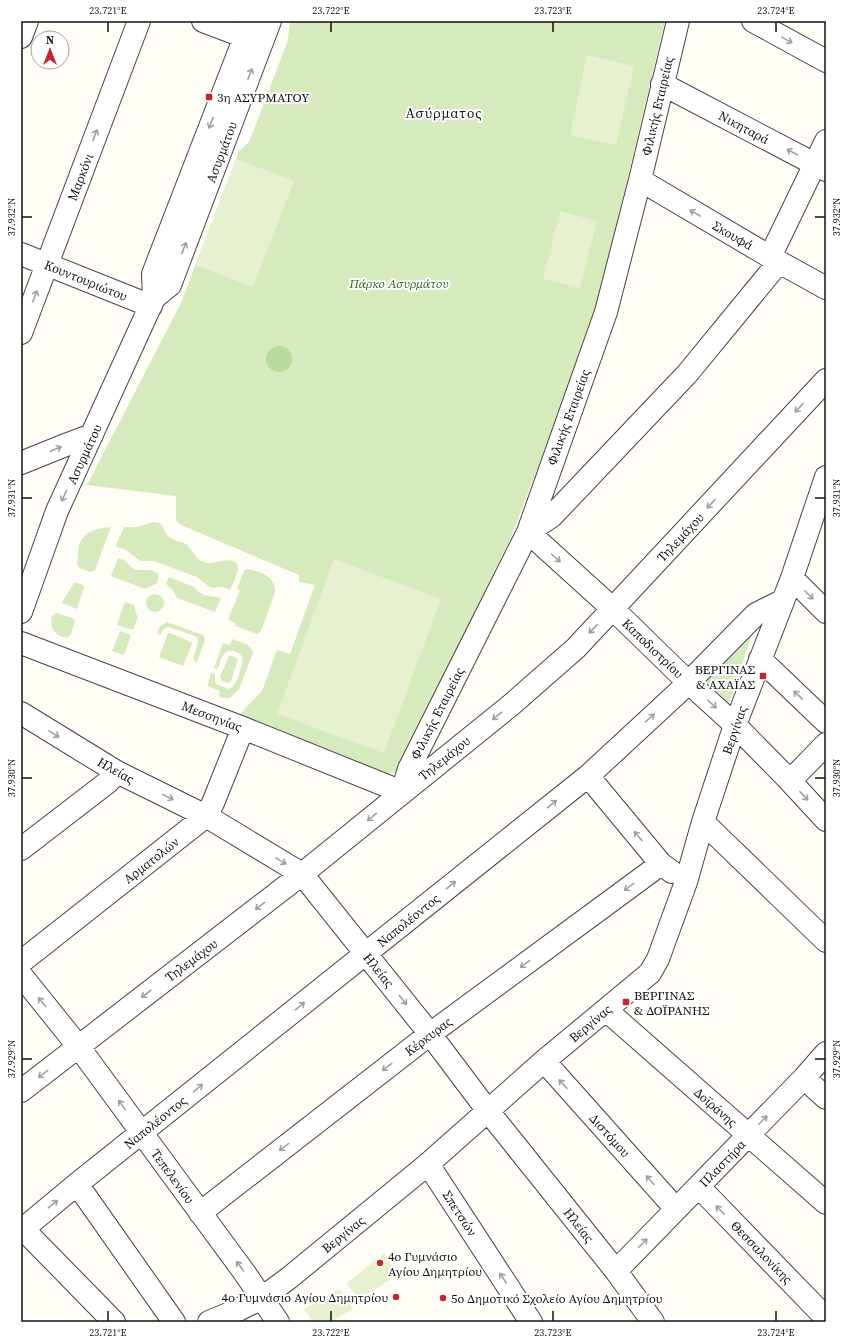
<svg xmlns="http://www.w3.org/2000/svg" width="847" height="1343" viewBox="0 0 847 1343" font-family="'Source Serif 4',serif">
	<style>
		.green { fill: #d5ebbd }
		.forest { fill: #b9dc9c }
		.pitch { fill: #e6f2cf }
		.lines { fill: none; stroke-linecap: round; stroke-linejoin: round }
		.minor-casing { stroke: #444; stroke-width: 24 }
		.minor { stroke: #fff; stroke-width: 22 }
		.oneway { stroke: #a0a0a0 }
		.ticks { fill: none; stroke: #111; stroke-width: 1.5 }
		.poi-dot { fill: #c4262e; stroke: #fff; stroke-width: 1.5 }
		.labels { text-anchor: middle; stroke-width: 4; stroke-linejoin: round; paint-order: stroke }
		.poi-label { font-size: 13px; fill: #111; stroke: #fff; text-anchor: start }
		.street-label { font-size: 13px; fill: #111; stroke: #fff }
		.park-label { font-size: 13px; font-style: italic; fill: #2f6b1f; stroke: #fff }
		.neighbourhood-label { font-size: 14px; letter-spacing: 1px; fill: #111; stroke: #fff }
		.neatline { fill: none; stroke: #111; stroke-width: 1.5 }
		.ticks-label { font-size: 10px; text-anchor: middle; fill: #111 }
	</style>
	<rect width="100%" height="100%" fill="#fffdf5"/>
	<path class="green" d="M290,21h375l-62,260 -1,7 -13,48 -79,203 -113,233 -9,2 -151,-57 25,-26 15,-41 13,4 25,-69 -16,-3v-7l-118,-50 -5,-5v-24l-89,-11 94,-182 55,-144 2,-7 11,-10 9,-23 30,-79z
		M153,522l7,1c4,4 5,9 8,13 6,6 14,4 19,9 6,6 9,15 17,17 10,4 24,-7 33,2 4,4 -4,20 -7,26l-8,-3 -9,1 -5,-2 -11,-9 -43,-16h-14l-14,-11 -9,-3 -1,-2 8,-18h13z
		M111,527l-16,43 -4,2 -12,-4 -2,-4c1,-5 1,-15 2,-19 5,-14 19,-17 32,-18z
		M118,558l6,2 11,10h16l8,4 -2,9 -12,6 -34,-13z
		M246,569c14,1 30,8 29,23l-14,39 -4,3 -22,-8 1,-3 -8,-3 12,-30 -3,-1 7,-18z
		M169,577l25,10 5,5 5,3 17,3 -6,14 -38,-14 -4,-8 -7,-6z
		M75,582l8,3 1,2 -7,22 -15,-6c1,-2 11,-19 13,-21z
		M146 603a9 9 0 1 1 18 0a9 9 0 1 1-18 0Z
		M125,602l9,3 2,8 2,4 -5,13 -16,-5z
		M56,613l16,5 3,3 -4,13 -3,4c-13,-1 -19,-10 -16,-22z
		M757,619l-28,84 -26,-25z
		M167,622l36,13 2,5 -8,22 -4,-2 5,-18v-3l-3,-3 -27,-9 -5,3 -3,5 -3,-2 3,-7z
		M120,631l11,4 -7,20 -12,-4z
		M168,633h2l21,9 1,2 -9,22 -24,-9z
		M232,639c8,3 20,5 21,14l-14,36 -9,9h-8l-3,-2 1,-5 -12,-5v-2l3,-11 4,1v8l3,3 11,4c8,-3 15,-25 13,-33 -3,-3 -5,-3 -8,-5 -11,-3 -13,9 -16,17l-1,1 -3,-1 9,-25 7,2z
		M229,656h3l6,3 -7,22 -4,2 -5,-2 -2,-4z"/>
	<path class="forest" d="M266 359a13 13 0 1 1 26 0a13 13 0 1 1-26 0Z"/>
	<path class="pitch" d="M587,55l47,11 -18,79 -46,-10z
		M236,159l58,22 -41,106 -58,-22z
		M560,211l37,10 -17,67 -37,-9z
		M334,559l107,40 -57,154 -107,-39z
		M384,1253l14,22 -38,24 -14,-15z
		M339,1289l7,8 7,12 -23,13h-17l-9,-13z"/>
	<g class="lines">
		<defs>
			<path id="minor" d="M203,21l42,16
				M753,21l73,40
				M21,37l6,-16
				M662,84l164,86
				M640,180l139,82 47,26
				M21,254l130,52
				M770,257l56,-116
				M779,262l-92,112 -135,142 -24,16 85,77 76,74 46,42 55,56 36,39
				M154,298l16,-13 100,-264
				M21,333l118,-312
				M21,463l47,-19 24,-9
				M792,578l34,34
				M21,612l36,-101 97,-213 -1,-24 98,-253
				M21,643l222,85 159,64
				M760,659l66,63
				M21,713l96,59 89,44 96,58 128,160 58,77 128,160 37,51
				M588,776l73,88 11,8
				M790,781l36,-37
				M402,792l7,-23 119,-237 78,-220 34,-132 38,-159
				M703,822l123,119
				M21,849l87,-67 9,-10
				M21,962l185,-146 7,-13 30,-75
				M21,975l57,71 166,226 34,50
				M606,1010l220,193
				M544,1061l132,148
				M804,1078l22,20
				M21,1091l281,-217 209,-169 65,-57 250,-268
				M428,1164l103,158
				M77,1184l97,138
				M699,1187l127,131
				M200,1213l230,-179 231,-170
				M21,1227l93,95
				M23,1229l54,-45 511,-408 94,-87 74,-75 26,-13
				M616,1271l188,-193 22,-25
				M209,1322l31,-13 22,-11 27,-20 139,-114 116,-103 106,-88 8,-14 28,-77 17,-60 32,-97 57,-147 34,-101"/>
		</defs>
		<use href="#minor" class="minor-casing"/>
		<use href="#minor" class="minor"/>
	</g>
	<defs><path id="oneway-shaft" d="M-6 0H5M1.5-3L5.5 0L1.5 3" fill="none" stroke-width="1.6" stroke-linecap="round" stroke-linejoin="round"/></defs>
	<g class="oneway">
		<use href="#oneway-shaft" transform="translate(787 40) rotate(29)"/>
		<use href="#oneway-shaft" transform="translate(250 74) rotate(-69)"/>
		<use href="#oneway-shaft" transform="translate(211 123) rotate(111)"/>
		<use href="#oneway-shaft" transform="translate(95 135) rotate(-69)"/>
		<use href="#oneway-shaft" transform="translate(792 152) rotate(-152)"/>
		<use href="#oneway-shaft" transform="translate(695 213) rotate(-150)"/>
		<use href="#oneway-shaft" transform="translate(184 248) rotate(-69)"/>
		<use href="#oneway-shaft" transform="translate(35 296) rotate(-69)"/>
		<use href="#oneway-shaft" transform="translate(799 408) rotate(133)"/>
		<use href="#oneway-shaft" transform="translate(56 449) rotate(-23)"/>
		<use href="#oneway-shaft" transform="translate(64 496) rotate(115)"/>
		<use href="#oneway-shaft" transform="translate(711 504) rotate(133)"/>
		<use href="#oneway-shaft" transform="translate(556 558) rotate(42)"/>
		<use href="#oneway-shaft" transform="translate(809 595) rotate(45)"/>
		<use href="#oneway-shaft" transform="translate(593 629) rotate(134)"/>
		<use href="#oneway-shaft" transform="translate(798 695) rotate(-136)"/>
		<use href="#oneway-shaft" transform="translate(712 704) rotate(42)"/>
		<use href="#oneway-shaft" transform="translate(497 716) rotate(141)"/>
		<use href="#oneway-shaft" transform="translate(650 718) rotate(-42)"/>
		<use href="#oneway-shaft" transform="translate(54 734) rotate(31)"/>
		<use href="#oneway-shaft" transform="translate(804 796) rotate(47)"/>
		<use href="#oneway-shaft" transform="translate(168 797) rotate(26)"/>
		<use href="#oneway-shaft" transform="translate(552 804) rotate(-39)"/>
		<use href="#oneway-shaft" transform="translate(372 817) rotate(141)"/>
		<use href="#oneway-shaft" transform="translate(638 836) rotate(-130)"/>
		<use href="#oneway-shaft" transform="translate(281 861) rotate(31)"/>
		<use href="#oneway-shaft" transform="translate(451 885) rotate(-39)"/>
		<use href="#oneway-shaft" transform="translate(629 887) rotate(144)"/>
		<use href="#oneway-shaft" transform="translate(260 906) rotate(143)"/>
		<use href="#oneway-shaft" transform="translate(525 964) rotate(144)"/>
		<use href="#oneway-shaft" transform="translate(146 994) rotate(143)"/>
		<use href="#oneway-shaft" transform="translate(403 1000) rotate(51)"/>
		<use href="#oneway-shaft" transform="translate(42 1002) rotate(-129)"/>
		<use href="#oneway-shaft" transform="translate(300 1006) rotate(-39)"/>
		<use href="#oneway-shaft" transform="translate(387 1067) rotate(142)"/>
		<use href="#oneway-shaft" transform="translate(43 1074) rotate(142)"/>
		<use href="#oneway-shaft" transform="translate(563 1084) rotate(-132)"/>
		<use href="#oneway-shaft" transform="translate(198 1088) rotate(-39)"/>
		<use href="#oneway-shaft" transform="translate(122 1105) rotate(-126)"/>
		<use href="#oneway-shaft" transform="translate(763 1120) rotate(-46)"/>
		<use href="#oneway-shaft" transform="translate(284 1147) rotate(142)"/>
		<use href="#oneway-shaft" transform="translate(650 1180) rotate(-132)"/>
		<use href="#oneway-shaft" transform="translate(53 1204) rotate(-40)"/>
		<use href="#oneway-shaft" transform="translate(720 1210) rotate(-134)"/>
		<use href="#oneway-shaft" transform="translate(643 1243) rotate(-46)"/>
		<use href="#oneway-shaft" transform="translate(240 1266) rotate(-127)"/>
		<use href="#oneway-shaft" transform="translate(503 1278) rotate(-123)"/>
	</g>
	<path class="ticks" d="M108,22v10M331,22v10M553,22v10M776,22v10M22,217h10M815,217h10M22,498h10M815,498h10M22,778h10M815,778h10M22,1059h10M815,1059h10M108,1311v10M331,1311v10M553,1311v10M776,1311v10"/>
	<g class="poi-dot">
		<rect x="205" y="93" width="8" height="8" rx="2"/>
		<rect x="759" y="672" width="8" height="8" rx="2"/>
		<rect x="622" y="998" width="8" height="8" rx="2"/>
		<circle cx="380" cy="1263" r="4"/>
		<circle cx="396" cy="1297" r="4"/>
		<circle cx="443" cy="1298" r="4"/>
	</g>
	<g class="labels">
		<g class="poi-label">
			<text x="217" y="102">3η ΑΣΥΡΜΑΤΟΥ</text>
			<text x="755" y="674" text-anchor="end">ΒΕΡΓΙΝΑΣ<tspan x="755" dy="15">&amp; ΑΧΑΪΑΣ</tspan></text>
			<text x="634" y="1000">ΒΕΡΓΙΝΑΣ<tspan x="634" dy="15">&amp; ΔΟΪΡΑΝΗΣ</tspan></text>
			<text x="388" y="1261">4ο Γυμνάσιο<tspan x="388" dy="15">Αγίου Δημητρίου</tspan></text>
			<text x="388" y="1302" text-anchor="end">4o Γυμνάσιο Αγίου Δημητρίου</text>
			<text x="451" y="1303">5ο Δημοτικό Σχολείο Αγίου Δημητρίου</text>
		</g>
		<g class="street-label">
			<text transform="translate(657 106) rotate(-77)" y="5">Φιλικής Εταιρείας</text>
			<text transform="translate(744 127) rotate(28)" y="5">Νικηταρά</text>
			<text transform="translate(221 152) rotate(-69)" y="5">Ασυρμάτου</text>
			<text transform="translate(80 177) rotate(-69)" y="5">Μαρκόνι</text>
			<text transform="translate(733 235) rotate(30)" y="5">Σκουφά</text>
			<text transform="translate(86 280) rotate(22)" y="5">Κουντουριώτου</text>
			<text transform="translate(568 417) rotate(-70)" y="5">Φιλικής Εταιρείας</text>
			<text transform="translate(84 454) rotate(-65)" y="5">Ασυρμάτου</text>
			<text transform="translate(680 537) rotate(-47)" y="5">Τηλεμάχου</text>
			<text transform="translate(653 648) rotate(44)" y="5">Καποδιστρίου</text>
			<text transform="translate(437 713) rotate(-63)" y="5">Φιλικής Εταιρείας</text>
			<text transform="translate(212 716) rotate(21)" y="5">Μεσσηνίας</text>
			<text transform="translate(734 730) rotate(-71)" y="5">Βεργίνας</text>
			<text transform="translate(444 758) rotate(-39)" y="5">Τηλεμάχου</text>
			<text transform="translate(116 770) rotate(29)" y="5">Ηλείας</text>
			<text transform="translate(151 860) rotate(-38)" y="5">Αρματολών</text>
			<text transform="translate(408 920) rotate(-39)" y="5">Ναπολέοντος</text>
			<text transform="translate(191 960) rotate(-37)" y="5">Τηλεμάχου</text>
			<text transform="translate(379 970) rotate(51)" y="5">Ηλείας</text>
			<text transform="translate(590 1023) rotate(-40)" y="5">Βεργίνας</text>
			<text transform="translate(428 1036) rotate(-37)" y="5">Κέρκυρας</text>
			<text transform="translate(716 1107) rotate(41)" y="5">Δοϊράνης</text>
			<text transform="translate(155 1122) rotate(-39)" y="5">Ναπολέοντος</text>
			<text transform="translate(610 1135) rotate(48)" y="5">Διστόμου</text>
			<text transform="translate(722 1163) rotate(-46)" y="5">Πλαστήρα</text>
			<text transform="translate(173 1176) rotate(54)" y="5">Τεπελενίου</text>
			<text transform="translate(460 1213) rotate(57)" y="5">Σπετσών</text>
			<text transform="translate(579 1225) rotate(52)" y="5">Ηλείας</text>
			<text transform="translate(343 1234) rotate(-39)" y="5">Βεργίνας</text>
			<text transform="translate(762 1252) rotate(46)" y="5">Θεσσαλονίκης</text>
		</g>
		<g class="park-label">
			<text x="399" y="288">Πάρκο Ασυρμάτου</text>
		</g>
		<g class="neighbourhood-label">
			<text x="444" y="118">Ασύρματος</text>
		</g>
	</g>
	<rect width="847" height="1343" fill="none" stroke="#ffffff" stroke-width="44"/>
	<g transform="translate(50 50)"><circle r="19" fill="#ffffff" stroke="#a0a0a0"/>
	<path d="M0-3L7 15L0 10L-7 15Z" fill="#c4262e"/>
	<text y="-6" font-size="11" font-weight="bold" text-anchor="middle" fill="#111111">N</text>
	</g>
	<rect x="22" y="22" width="803" height="1299" class="neatline"/>
	<g class="ticks-label">
		<text x="108" y="14">23.721°E</text>
		<text x="331" y="14">23.722°E</text>
		<text x="553" y="14">23.723°E</text>
		<text x="776" y="14">23.724°E</text>
		<text transform="translate(11 217) rotate(-90)" y="4">37.932°N</text>
		<text transform="translate(836 217) rotate(-90)" y="4">37.932°N</text>
		<text transform="translate(11 498) rotate(-90)" y="4">37.931°N</text>
		<text transform="translate(836 498) rotate(-90)" y="4">37.931°N</text>
		<text transform="translate(11 778) rotate(-90)" y="4">37.930°N</text>
		<text transform="translate(836 778) rotate(-90)" y="4">37.930°N</text>
		<text transform="translate(11 1059) rotate(-90)" y="4">37.929°N</text>
		<text transform="translate(836 1059) rotate(-90)" y="4">37.929°N</text>
		<text x="108" y="1336">23.721°E</text>
		<text x="331" y="1336">23.722°E</text>
		<text x="553" y="1336">23.723°E</text>
		<text x="776" y="1336">23.724°E</text>
	</g>
</svg>
